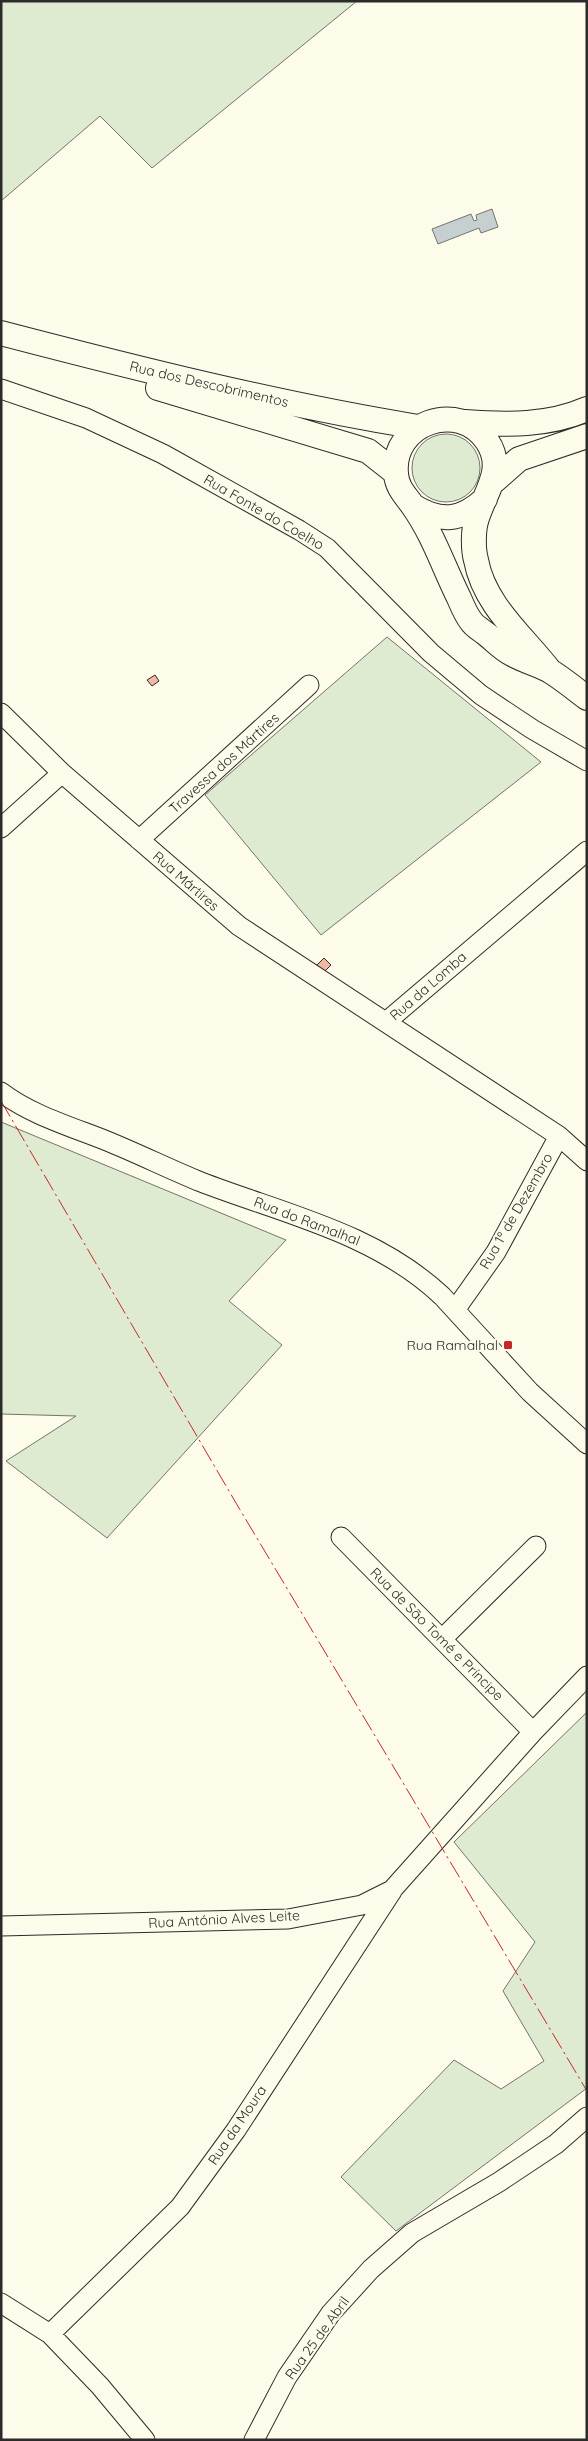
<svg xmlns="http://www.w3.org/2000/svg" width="588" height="2441" viewBox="0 0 588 2441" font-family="Quicksand,sans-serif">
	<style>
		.green { fill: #deebd1; stroke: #74746e }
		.water { fill: #c7d0d0; stroke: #74746e }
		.building { fill: #f2b8a0; stroke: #2b2b2b }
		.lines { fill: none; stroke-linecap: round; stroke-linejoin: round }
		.minor-casing { stroke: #2b2b2b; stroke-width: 21 }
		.major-casing { stroke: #2b2b2b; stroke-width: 26 }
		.minor { stroke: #fdfbea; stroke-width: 19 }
		.major { stroke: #fdfbea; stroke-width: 24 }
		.power { stroke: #c62828; stroke-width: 1; stroke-dasharray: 18 4 2.5 4; stroke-linecap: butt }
		.poi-dot { fill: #c62828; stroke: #fdfbea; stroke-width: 2 }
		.labels { text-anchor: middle; stroke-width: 4; stroke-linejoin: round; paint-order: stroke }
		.street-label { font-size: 14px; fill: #2b2b2b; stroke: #fdfbea }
		.poi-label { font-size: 14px; fill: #2b2b2b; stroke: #fdfbea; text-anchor: end }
	</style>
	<rect width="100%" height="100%" fill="#fdfbea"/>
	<path class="green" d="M1,1h356l-205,167 -52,-52 -99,85z
		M412 468a34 34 0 1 1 68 0a34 34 0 1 1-68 0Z
		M387,637l154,125 -220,173 -116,-140z
		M1,1122l285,118 -57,61 53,44 -175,193 -101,-77 70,-45 -75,-2z
		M587,1712v376l-191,143 -55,-54 113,-117 47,29 43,-28 -41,-70 32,-49 -81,-100z"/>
	<path class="water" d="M492,209l6,18 -17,6 -2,-5 -41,16 -6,-15 39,-15 3,7 3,-1 -1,-5z"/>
	<path class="building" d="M155,675l4,6 -7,5 -5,-6z
		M324,958l7,7 -7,7 -7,-7z"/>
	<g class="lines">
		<defs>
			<path id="minor" d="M1,389l85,29 77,36 136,76 28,18 104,105 50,42 51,34 55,32
				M1,713l61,60 177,153 320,210 28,25
				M1,828l61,-55
				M139,840l170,-155
				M386,1022l201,-171
				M1,1092c30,23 71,35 106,49 32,13 62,28 94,41 83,32 174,51 241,114l88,96 57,52
				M455,1310l41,-58 63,-116
				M341,1537l192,195
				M442,1639l94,-93
				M1,1926l287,-7 74,-14 30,-15 141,-158 54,-56
				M1,2303l49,31 50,52 45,54
				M50,2334l130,-127 56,-77 156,-239
				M254,2440l33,-63 44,-64 40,-44 41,-36 87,-51 57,-38 31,-27"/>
			<path id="major" d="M1,333c138,36 277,71 417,94
				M158,388l210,63 28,22
				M465,422c42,3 83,4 122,-13
				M494,481l25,-22 68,-23
				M413,506c28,17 48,15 72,-7
				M550,671c-27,-35 -66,-66 -74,-111 -3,-11 -3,-31 1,-42 8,-26 29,-49 10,-77 -28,-42 -96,-18 -91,33 1,14 10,22 17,32 20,28 31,62 46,92 3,7 7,17 12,23 3,5 10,9 14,12 9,7 17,16 27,21 12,7 26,10 38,17 13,8 25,18 37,27"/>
		</defs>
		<use href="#minor" class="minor-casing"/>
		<use href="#major" class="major-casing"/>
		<use href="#minor" class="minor"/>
		<use href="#major" class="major"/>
		<path class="power" d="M1,1101l235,402 351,588"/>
	</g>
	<rect class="poi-dot" x="503" y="1340" width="10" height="10" rx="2.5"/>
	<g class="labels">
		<g class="street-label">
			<text transform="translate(209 384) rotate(13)" y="5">Rua dos Descobrimentos</text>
			<text transform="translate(264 512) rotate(30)" y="5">Rua Fonte do Coelho</text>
			<text transform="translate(224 763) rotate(-42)" y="5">Travessa dos Mártires</text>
			<text transform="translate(186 881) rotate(41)" y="5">Rua Mártires</text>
			<text transform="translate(428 986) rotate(-41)" y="5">Rua da Lomba</text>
			<text transform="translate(516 1211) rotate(-60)" y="5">Rua 1º de Dezembro</text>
			<text transform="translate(307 1221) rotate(21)" y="5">Rua do Ramalhal</text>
			<text transform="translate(437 1634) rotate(45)" y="5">Rua de São Tomé e Príncipe</text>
			<text transform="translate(224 1919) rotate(-3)" y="5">Rua António Alves Leite</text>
			<text transform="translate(237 2125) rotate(-56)" y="5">Rua da Moura</text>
			<text transform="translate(317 2338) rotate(-54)" y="5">Rua 25 de Abril</text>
		</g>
		<g class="poi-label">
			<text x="498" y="1350">Rua Ramalhal</text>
		</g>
	</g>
	<rect width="588" height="2441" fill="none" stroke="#2b2b2b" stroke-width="5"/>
</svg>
